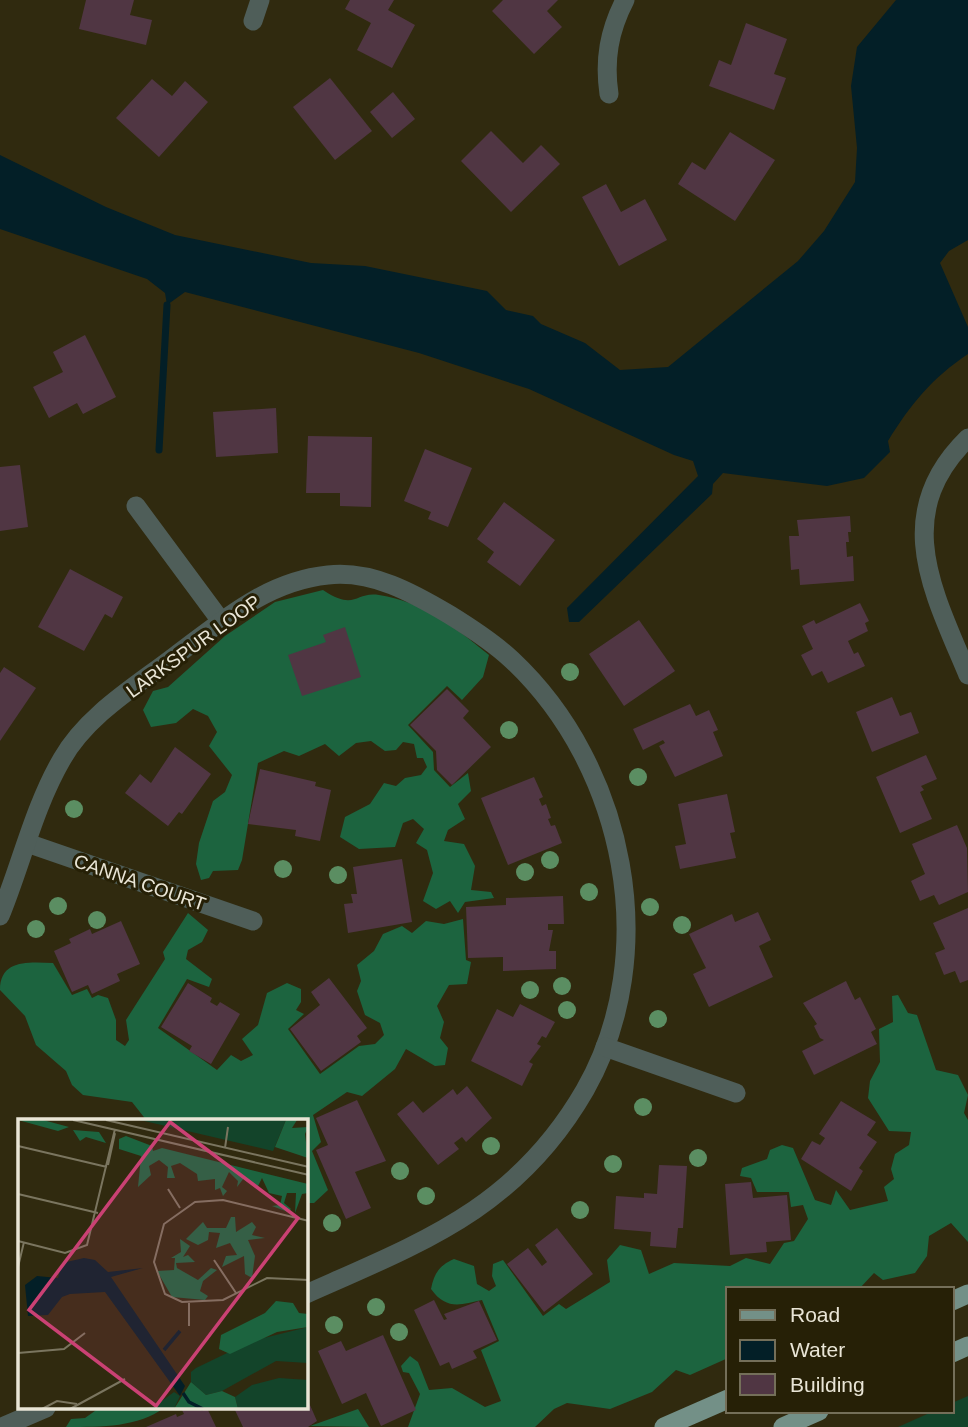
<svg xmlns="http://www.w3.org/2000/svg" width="968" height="1427" font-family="Helvetica,sans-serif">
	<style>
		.green { fill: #13442a }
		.forest { fill: #1c643f }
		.water { fill: #031f27 }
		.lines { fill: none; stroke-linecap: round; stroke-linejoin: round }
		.stream { stroke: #031f27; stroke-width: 7 }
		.building { fill: #503643 }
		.minor { stroke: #4f5e59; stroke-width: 19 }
		.primary { stroke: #739087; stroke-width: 19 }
		.tree { fill: #5b8e62 }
		.labels { text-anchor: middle; stroke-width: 6; stroke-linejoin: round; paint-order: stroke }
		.street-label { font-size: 19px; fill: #e9e5d6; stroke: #262006 }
		.inset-river { fill: none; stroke: #031f27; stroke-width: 3.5 }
		.inset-road { fill: none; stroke: #7a755f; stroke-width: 2 }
		.view { fill: #ca4174; fill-opacity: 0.15; stroke: #ca4174; stroke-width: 3.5 }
		.inset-edge { fill: none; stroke: #e9e5d6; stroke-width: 3.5 }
	</style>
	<rect width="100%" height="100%" fill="#302a0f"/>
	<polygon class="green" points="968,1396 968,1427 898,1427 934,1411 952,1411 952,1403"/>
	<g class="forest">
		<path d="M323 590C356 612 355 591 379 595 424 602 456 628 489 655L483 677 462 700 447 686 408 725 433 752 434 770 450 787 468 773 471 791 458 804 465 819 448 830 444 841 464 844 475 866 471 890 491 892 494 898 465 902 458 913 450 901 436 909 423 901 433 873 427 850 416 843 424 829 413 819 403 823 395 847 359 849 340 837 345 817 370 804 384 783 396 786 405 778 421 775 427 767 423 758H417L414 744 403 742 396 750 385 751 371 741 356 743 339 756 325 744 299 756 284 751 258 763 242 860 238 870 213 871 209 878 201 880 196 864 199 843 213 801 225 792 232 775 209 746 217 732 208 716 193 709 176 723 151 727 143 710 153 691 168 687 225 636 275 602Z"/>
		<path d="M188 913 208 930 202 942 188 950 186 959 212 979 209 987 187 979 158 1028 217 1070 231 1055 241 1061 253 1055 242 1039 258 1025 267 993 287 983 301 989V1002L296 1010 304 1014 288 1029 320 1074 359 1046 375 1044 384 1035 380 1023 365 1015 357 991 361 981 357 965 374 951 383 934 402 926 412 933 426 921 444 924 463 919 466 960 471 962 467 984 449 985 437 1006 444 1022 440 1038 448 1048 445 1065 435 1066 406 1049 395 1069 362 1096 347 1092 313 1115 321 1142 312 1151 328 1190 314 1203H306V1121H147L132 1102 83 1095 72 1085 66 1071 36 1045 25 1016 0 990C0 959 29 962 53 963L72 995 87 989 92 998 98 995 108 998 116 1020V1040L125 1046 129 1040 126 1020 165 959 163 952Z"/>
		<path d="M898 995 908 1013 917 1015 936 1070 958 1075 968 1095 964 1113 968 1120V1242L951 1223 929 1236 927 1256 915 1273 883 1280 874 1273 859 1289H728V1358L690 1375 676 1370 652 1392 610 1409 567 1403 554 1409 535 1427H408L420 1394 409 1373 403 1372 401 1366 410 1356 418 1362 429 1390 452 1388 485 1407 501 1401 481 1350 499 1341 482 1300C460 1305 446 1310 431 1289 434 1273 440 1265 454 1259L474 1266 477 1284 489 1291 496 1286 492 1276 493 1264 503 1260 543 1316 559 1304 566 1309 610 1282 607 1260 620 1245 641 1250 649 1274 674 1263 730 1266 746 1258 770 1264 784 1243 794 1241 808 1219 803 1205 791 1207 789 1192H757L751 1178 740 1176 742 1168 767 1159 770 1150 782 1145 793 1148 815 1200 831 1205 836 1190 850 1210 888 1201 884 1187 894 1179 891 1169 895 1154 909 1145 911 1132 889 1131 868 1098 870 1081 880 1062 879 1029 893 1022 892 996Z"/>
		<path d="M99 1408H164C138 1427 103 1427 66 1427L71 1419 85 1418Z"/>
		<polygon points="358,1409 369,1427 310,1426"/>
	</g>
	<path class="water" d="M896 0H968V240L949 251 940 263 968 327V354C932 378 910 405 888 441L890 452 864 478 827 486 723 473 713 484 712 494 579 622H569L567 608 698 476 693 461 674 455 529 389 419 353 185 292 167 305 165 293 147 279 0 229V155L106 207 175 235 311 263 365 266 487 291 506 310 533 316 541 324 585 343 620 370 668 367 798 261 824 231 855 182 857 148 851 86 857 47Z"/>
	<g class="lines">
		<polyline class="stream" points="159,450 167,305"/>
	</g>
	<g class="building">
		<polygon points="86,0 134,0 130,15 152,20 146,45 79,29"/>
		<polygon points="350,0 394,0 388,10 415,25 392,68 357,50 371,23 345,9"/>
		<polygon points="503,0 558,0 547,11 562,27 534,54 492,11"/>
		<polygon points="746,23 787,39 774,74 786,78 774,110 709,86 719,60 731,65"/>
		<polygon points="330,78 372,131 335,160 293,107"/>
		<polygon points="152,79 172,96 185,81 208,102 159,157 116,118"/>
		<polygon points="393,92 415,119 392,138 370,112"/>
		<polygon points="491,131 523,163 541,145 560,164 511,212 461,161"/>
		<polygon points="730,132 775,160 735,221 678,184 692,162 705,170"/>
		<polygon points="606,184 621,212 645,199 667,240 619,266 582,197"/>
		<polygon points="85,335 116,397 83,414 77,403 49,418 33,387 63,372 53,352"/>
		<polygon points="276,408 278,453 216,457 213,412"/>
		<polygon points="308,436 372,437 371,507 340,506 340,493 306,493"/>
		<polygon points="425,449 472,468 448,527 428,519 431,512 404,501"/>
		<polygon points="20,465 28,527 0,531 0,467"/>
		<polygon points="504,502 555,540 520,586 487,562 494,552 477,539"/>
		<polygon points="850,516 851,532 848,532 849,542 846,542 847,557 853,556 854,581 800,585 799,569 791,570 789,536 799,536 797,520"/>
		<polygon points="70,569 123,597 112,618 105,614 84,651 38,627"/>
		<polygon points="860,603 869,621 865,623 868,631 848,641 854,654 858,652 865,666 828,683 822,671 812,676 801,655 813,649 802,626 814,620 816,624"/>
		<polygon points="639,620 675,671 624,706 589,654"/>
		<polygon points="345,627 361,677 302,696 288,655 326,642 323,635"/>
		<polygon points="4,667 36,688 0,741 0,673"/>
		<polygon points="447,689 469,711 463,718 491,747 452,785 437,770 436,751 410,725"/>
		<polygon points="892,697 900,716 911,712 919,733 872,752 856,712"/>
		<polygon points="690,704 696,716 709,710 718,730 713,732 723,756 675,777 659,746 665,743 663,740 643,750 633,729"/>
		<polygon points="175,747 211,774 182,814 179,812 168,826 125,793 140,774 151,783"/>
		<polygon points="926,755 937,779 921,786 924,790 920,792 932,819 900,833 876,777"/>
		<polygon points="260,769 316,782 315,786 331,790 320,841 295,836 296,830 248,824"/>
		<polygon points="534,777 543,797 539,799 542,806 546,804 551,818 548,819 551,826 555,825 562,843 508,865 481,798"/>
		<polygon points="727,794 735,832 730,833 736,858 680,869 675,846 686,844 678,804"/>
		<polygon points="957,825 967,848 968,892 939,905 934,895 920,901 911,881 925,874 912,844"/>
		<polygon points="402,859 412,922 348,933 344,904 353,903 351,894 357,894 353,867"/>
		<polygon points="563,896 564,924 548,924 548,930 553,930 549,951 556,951 556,969 503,971 503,957 468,958 466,907 506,905 506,898"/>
		<polygon points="968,908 968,980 960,983 955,971 944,975 935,953 945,949 933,923"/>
		<polygon points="758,912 771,940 759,946 773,977 709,1007 693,974 706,968 689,934 732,914 735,922"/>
		<polygon points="121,921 140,964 117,974 120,981 92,994 88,985 72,992 54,951 71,943 69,939 90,929 92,934"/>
		<polygon points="329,978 367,1028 357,1036 361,1042 321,1071 290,1029 320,1005 311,992"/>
		<polygon points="846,981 855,1000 860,997 876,1029 871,1032 877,1044 814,1075 802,1051 824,1040 820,1038 814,1026 817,1024 803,1003"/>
		<polygon points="188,983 212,998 210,1002 217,1006 220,1002 240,1014 211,1064 189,1051 192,1046 161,1027"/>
		<polygon points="520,1004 555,1022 546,1038 542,1036 537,1044 541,1046 529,1062 533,1064 522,1086 471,1061 497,1009 513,1017"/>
		<polygon points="467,1086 492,1118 466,1142 462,1137 454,1143 459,1149 438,1165 397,1114 413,1101 423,1113 453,1089 457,1095"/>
		<polygon points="357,1100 386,1161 355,1172 371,1208 346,1219 316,1150 328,1145 316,1118"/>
		<polygon points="841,1101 876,1122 867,1135 877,1142 859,1168 863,1171 851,1191 801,1159 812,1141 820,1145 825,1138 819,1134"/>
		<polygon points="659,1165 687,1166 683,1228 678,1228 676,1248 650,1246 651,1232 614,1229 616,1196 644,1198 644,1193 657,1194"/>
		<polygon points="751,1182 753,1198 787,1195 791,1240 766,1242 767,1252 730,1255 725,1184"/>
		<polygon points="557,1228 593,1274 544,1312 507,1264 528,1248 542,1266 547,1262 535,1245"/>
		<polygon points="434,1300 444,1320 447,1319 444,1314 479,1301 497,1340 473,1351 477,1358 452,1369 449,1362 440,1366 414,1310"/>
		<polygon points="383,1335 416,1410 381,1426 366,1393 342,1404 318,1351 341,1341 346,1351"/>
		<polygon points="306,1396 317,1421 308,1427 243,1427 234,1408 306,1408"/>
		<polygon points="187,1408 207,1408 216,1427 146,1427 176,1414 177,1417 184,1414 182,1410"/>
	</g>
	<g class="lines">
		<g class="minor">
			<polyline points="253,21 260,0"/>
			<path d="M609 94C604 60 609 31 625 0"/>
			<path d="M968 438C890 514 933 591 968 675"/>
			<polyline points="136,506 221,621"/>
			<polyline points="27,843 253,921"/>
			<path d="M0 916C21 865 34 807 62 759 87 715 136 686 175 656 222 621 267 581 328 575 372 570 413 593 450 615 471 628 493 642 512 660 625 766 663 953 585 1090 517 1208 423 1242 306 1294"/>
			<polyline points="605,1047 736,1093"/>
			<polyline points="2,1427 46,1408"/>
		</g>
		<g class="primary">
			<polyline points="952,1301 968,1294"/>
			<polyline points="952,1353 968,1346"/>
			<polyline points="664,1427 728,1399"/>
			<polyline points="783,1427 819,1411"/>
		</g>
	</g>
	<g class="tree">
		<circle cx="570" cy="672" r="9"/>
		<circle cx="509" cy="730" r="9"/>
		<circle cx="638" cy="777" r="9"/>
		<circle cx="74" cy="809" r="9"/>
		<circle cx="550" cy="860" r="9"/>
		<circle cx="283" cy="869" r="9"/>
		<circle cx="525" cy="872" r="9"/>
		<circle cx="338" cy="875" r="9"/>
		<circle cx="589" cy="892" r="9"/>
		<circle cx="58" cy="906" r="9"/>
		<circle cx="650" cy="907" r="9"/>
		<circle cx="97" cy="920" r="9"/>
		<circle cx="682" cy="925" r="9"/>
		<circle cx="36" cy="929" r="9"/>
		<circle cx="562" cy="986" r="9"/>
		<circle cx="530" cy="990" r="9"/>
		<circle cx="567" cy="1010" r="9"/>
		<circle cx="658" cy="1019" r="9"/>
		<circle cx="643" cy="1107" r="9"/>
		<circle cx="491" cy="1146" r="9"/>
		<circle cx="698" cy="1158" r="9"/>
		<circle cx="613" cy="1164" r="9"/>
		<circle cx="400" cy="1171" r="9"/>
		<circle cx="426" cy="1196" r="9"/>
		<circle cx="580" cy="1210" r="9"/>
		<circle cx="332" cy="1223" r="9"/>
		<circle cx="376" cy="1307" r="9"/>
		<circle cx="334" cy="1325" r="9"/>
		<circle cx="399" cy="1332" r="9"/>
	</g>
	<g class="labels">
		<g class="street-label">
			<text transform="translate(193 646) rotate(-36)" y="7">LARKSPUR LOOP</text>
			<text transform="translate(140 882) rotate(19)" y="7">CANNA COURT</text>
		</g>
	</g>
	<g transform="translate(18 1119)">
		<rect width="290" height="290" fill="#302a0f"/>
		<path d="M122 1H268L255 32ZM290 208V244L258 242 204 272 188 276 173 263V253L178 249 234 222ZM261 259 290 261V290H220L217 278 234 266ZM156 273 162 277 156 290H133Z" fill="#13442a"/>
		<path d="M0 1H25L51 8 40 12ZM268 1H279L274 9 290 8 287 15 290 39 257 28ZM55 11 81 13 88 24 68 18 62 22ZM108 17 134 27 135 32 144 29 290 65V74L284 75 277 94 278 74H269L266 84 273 90 270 93 254 87 262 86 264 77 251 74 244 59 239 69 226 59 219 68 220 62 211 53 204 68 209 72 205 77 202 69 197 71V60L180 62 179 55 162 44 153 47 157 59H149L150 48 141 41 131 47 133 56 120 68 123 37 101 30V20ZM213 98H217L218 113 234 103 238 108 234 116 247 119 230 121 237 137 234 159 227 155 226 137 204 148 208 137 219 136 212 124 198 129 202 114 191 113 190 121 180 126 168 120 185 103 189 109H208ZM162 120 172 127 165 138 170 136 177 143 158 144 159 149 180 161 193 149 199 151 185 162 182 172 190 177 187 181 154 178 139 152 156 151 157 139H153L163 133ZM258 182 275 184 281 194 290 195V208L259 213 212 235 201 230 203 216 247 194ZM173 263 188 276 204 272 217 278 220 290H156Z" fill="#1c643f"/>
		<path d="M66 139 77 141 90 153 125 149 93 158 167 267 162 277 87 173 52 175 44 178 30 196 10 197 7 166 19 157 40 159 44 144Z" fill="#031f27"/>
		<path class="inset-river" d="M146 231 162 212M165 274 171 283 185 290"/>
		<path class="inset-road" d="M55 1 291 56M88 1 291 48M0 27 89 48M207 29 210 8M90 46 97 14M150 70 162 89M0 75 80 94M291 102 205 81 177 83 146 105 136 143 147 175 164 183 205 181 249 159 291 161M0 122 47 134 69 126 97 10M196 141 218 174M0 148 6 123M171 207V184M0 234 46 230 67 214M24 290 39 282 59 285M52 290 107 260"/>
		<path class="view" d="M152 3 280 99 138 287 11 191Z"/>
		<rect width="290" height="290" class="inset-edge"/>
	</g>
	<rect x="726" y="1287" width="228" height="126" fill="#262006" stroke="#746f59" stroke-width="2"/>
	<rect x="740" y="1310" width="35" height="10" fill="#739087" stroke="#746f59" stroke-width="2"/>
	<text x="790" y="1322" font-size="21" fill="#e9e5d6">Road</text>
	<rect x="740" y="1340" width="35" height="21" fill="#031f27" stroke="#746f59" stroke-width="2"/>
	<text x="790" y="1357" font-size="21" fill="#e9e5d6">Water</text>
	<rect x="740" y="1374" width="35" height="21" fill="#503643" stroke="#746f59" stroke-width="2"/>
	<text x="790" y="1392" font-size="21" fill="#e9e5d6">Building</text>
</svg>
